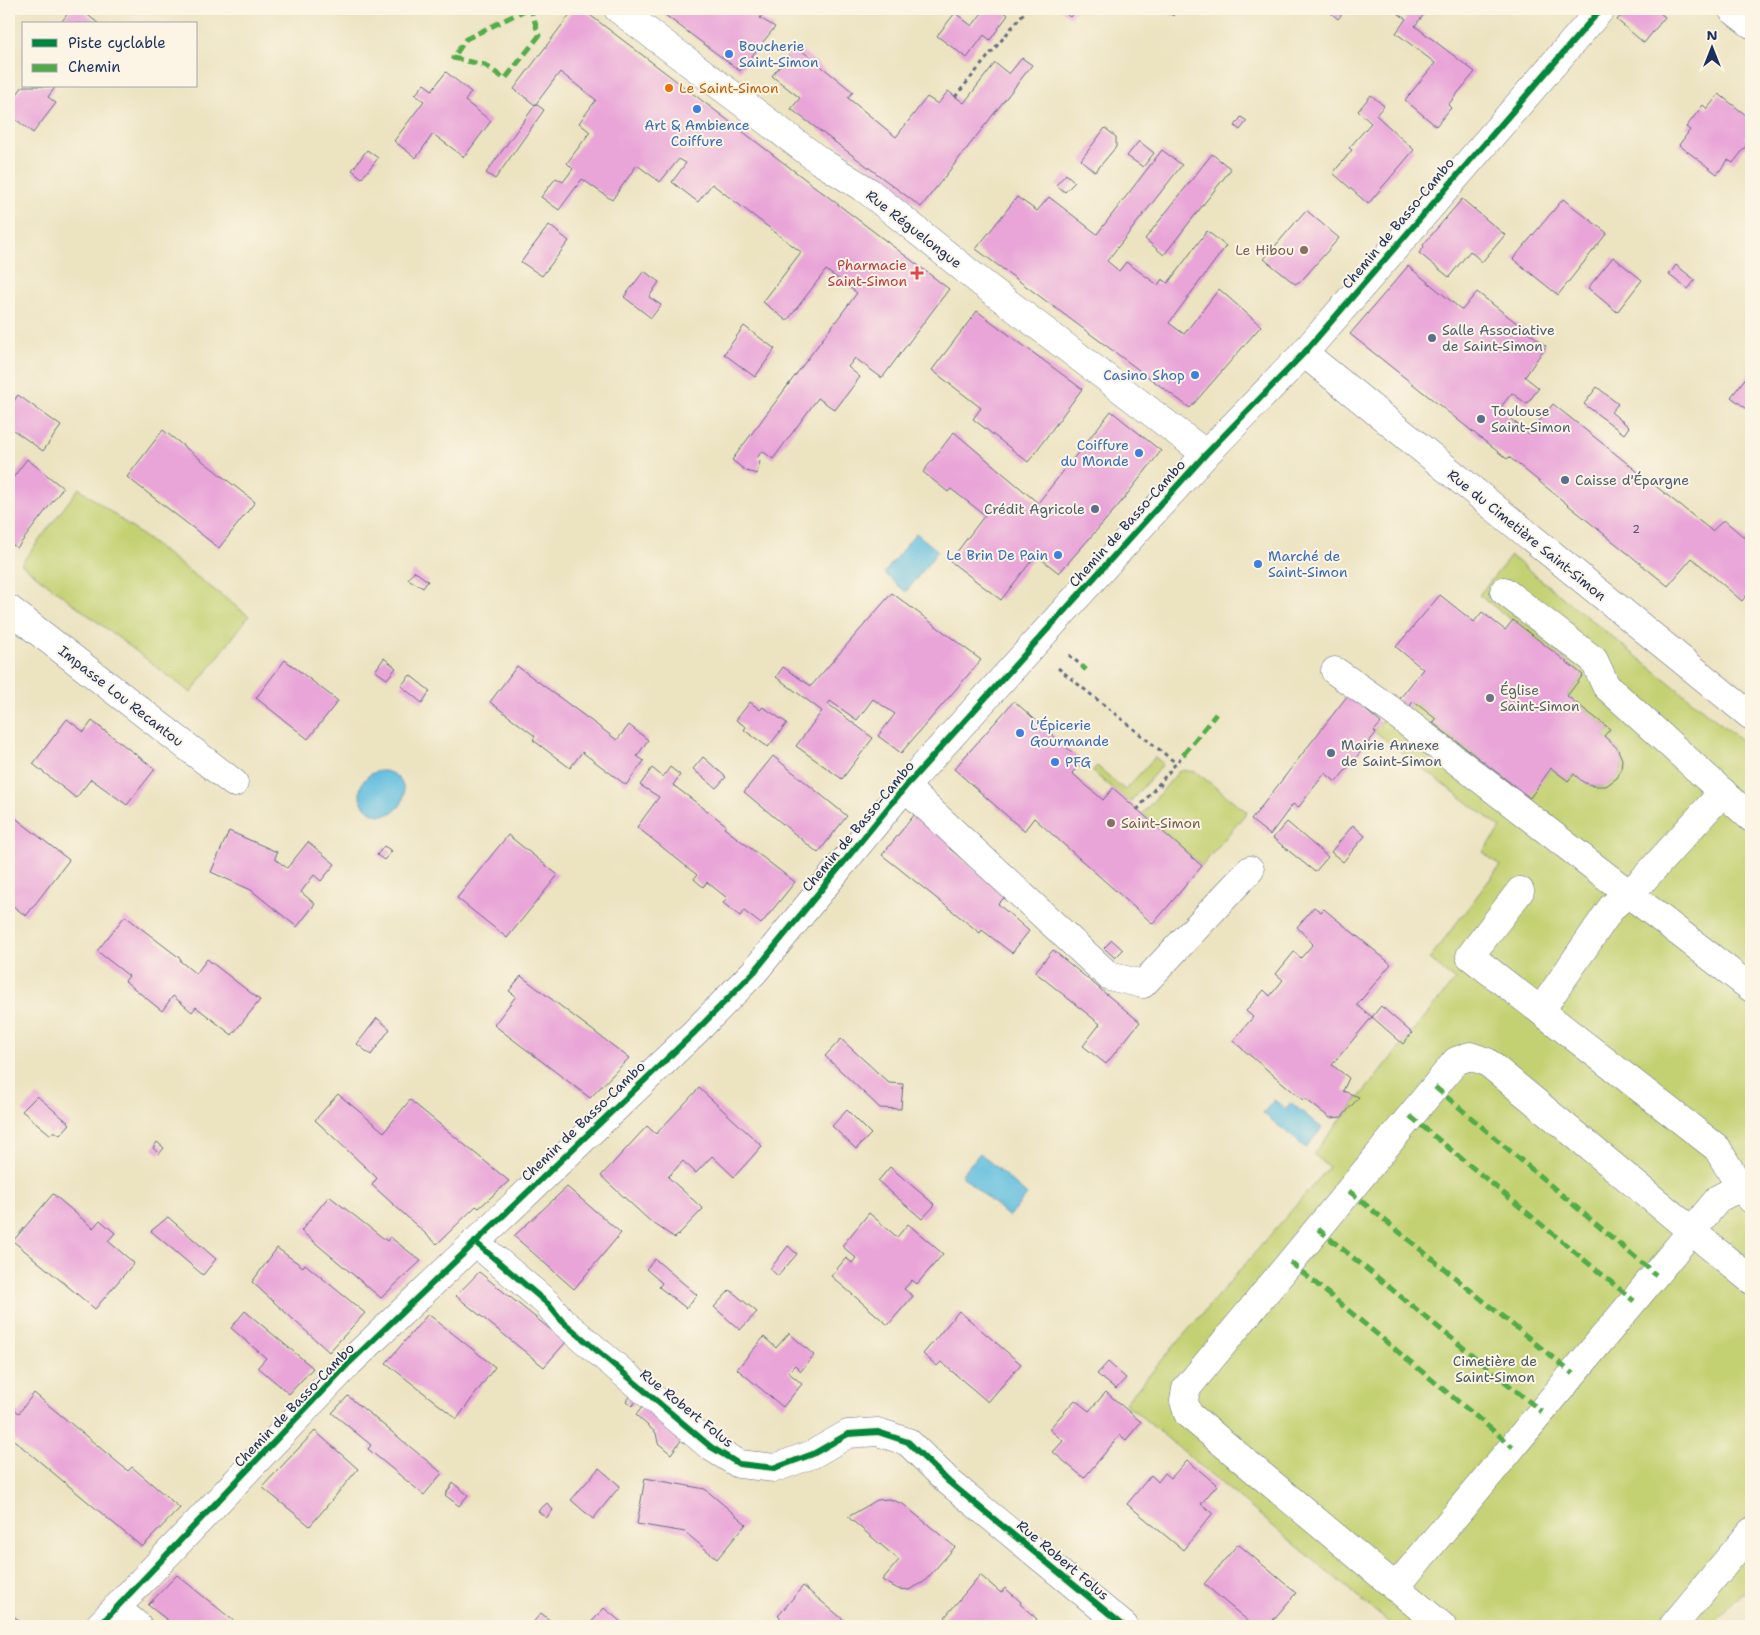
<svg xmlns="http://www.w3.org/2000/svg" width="1760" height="1635" font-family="'Shantell Sans',sans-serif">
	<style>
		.green { fill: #c4d173; stroke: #708068 }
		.water { fill: #61bedf; stroke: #3e769e }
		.building { fill: #e9a4d8 }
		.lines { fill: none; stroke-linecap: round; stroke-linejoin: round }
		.minor-casing { stroke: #646e81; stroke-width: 29 }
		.path { stroke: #646e81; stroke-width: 3; stroke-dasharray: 4 4; stroke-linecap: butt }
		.minor { stroke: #fff; stroke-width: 28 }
		.quiet { stroke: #52ab49; stroke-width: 5; stroke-dasharray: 10 5; stroke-linecap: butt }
		.cycleway-casing { stroke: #fcf5e5; stroke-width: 9 }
		.cycleway { stroke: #00873e; stroke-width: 6 }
		.shop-dot { fill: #3f7fe0; stroke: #fcf5e5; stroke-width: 2 }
		.food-dot { fill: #e8710a; stroke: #fcf5e5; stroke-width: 2 }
		.education-dot { fill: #8d6e63; stroke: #fcf5e5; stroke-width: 2 }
		.health-dot { fill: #e0444e; stroke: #fcf5e5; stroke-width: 2 }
		.service-dot { fill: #5c6f8a; stroke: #fcf5e5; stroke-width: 2 }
		.worship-dot { fill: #6b7280; stroke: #fcf5e5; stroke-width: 2 }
		.labels { text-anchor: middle; stroke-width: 4; stroke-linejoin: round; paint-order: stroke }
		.number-label { font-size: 11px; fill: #4e4c7c }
		.shop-label { font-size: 14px; fill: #366cbe; stroke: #fcf5e5; text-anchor: start }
		.food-label { font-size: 14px; fill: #c56008; stroke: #fcf5e5; text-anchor: start }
		.street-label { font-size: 14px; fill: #1b2f5e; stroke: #fcf5e5 }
		.education-label { font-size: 14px; fill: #785e54; stroke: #fcf5e5; text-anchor: end }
		.health-label { font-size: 14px; fill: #be3a42; stroke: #fcf5e5; text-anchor: end }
		.service-label { font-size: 14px; fill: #4e5e75; stroke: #fcf5e5; text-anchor: start }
		.worship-label { font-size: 14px; fill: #5b616d; stroke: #fcf5e5; text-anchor: start }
		.park-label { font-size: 14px; fill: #455863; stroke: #fcf5e5 }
	</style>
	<rect width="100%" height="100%" fill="#fcf5e5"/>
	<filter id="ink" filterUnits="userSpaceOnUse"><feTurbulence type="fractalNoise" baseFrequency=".02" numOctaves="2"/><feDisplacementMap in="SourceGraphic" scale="10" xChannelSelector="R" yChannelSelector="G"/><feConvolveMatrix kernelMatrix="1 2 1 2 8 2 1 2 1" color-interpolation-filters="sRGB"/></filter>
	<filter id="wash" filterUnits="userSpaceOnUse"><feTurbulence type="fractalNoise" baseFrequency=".0096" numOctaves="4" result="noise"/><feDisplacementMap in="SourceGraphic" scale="20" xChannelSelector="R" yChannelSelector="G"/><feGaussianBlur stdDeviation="1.12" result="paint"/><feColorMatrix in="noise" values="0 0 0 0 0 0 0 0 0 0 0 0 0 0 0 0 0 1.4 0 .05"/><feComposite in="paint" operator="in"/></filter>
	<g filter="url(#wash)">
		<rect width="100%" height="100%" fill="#ece3c1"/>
		<g class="green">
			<polygon points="79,488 249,616 191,693 21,564"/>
			<path d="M1511 556 1751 748V1584L1711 1626H1393L1125 1403 1329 1167 1313 1154 1455 980 1429 959 1500 866 1483 852 1501 828 1374 731 1398 701 1408 708 1413 701 1436 719 1433 723 1529 797 1551 768 1568 781 1574 774C1580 779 1586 785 1594 786 1612 790 1628 770 1620 753 1617 746 1609 741 1604 736L1610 729 1567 696 1583 675 1479 595Z"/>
			<polygon points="1155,757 1163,764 1129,803 1092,771 1097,766 1125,790"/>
			<polygon points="1180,770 1196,772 1247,812 1202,866 1142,814"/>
		</g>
		<g class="water">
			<polygon points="916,533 938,551 906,592 884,573"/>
			<circle cx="382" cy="793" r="22"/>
			<polygon points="1274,1100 1286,1109 1291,1103 1322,1128 1306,1148 1263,1113"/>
			<polygon points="980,1153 1027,1195 1009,1217 961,1175"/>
		</g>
		<g id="blocks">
			<g class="building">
				<polygon points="71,9 87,9 84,12 99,24 60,24"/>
				<polygon points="574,9 582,9 949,289 882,378 855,358 848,367 860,377 835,410 818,398 773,459 762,451 757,458 760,461 757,474 746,471 732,460 857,293 826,270 787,321 763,302 801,252 712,184 698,202 672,182 686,163 679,159 660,182 637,165 612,200 582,179 559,210 541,197 556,178 563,182 573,169 567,163 590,132 579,123 596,100 560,72 535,105 514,89"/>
				<polygon points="670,9 767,9 760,18 775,27 740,71 665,15"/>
				<polygon points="985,9 1001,9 1008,15 990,40 984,35 967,58 937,36 955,13 972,26"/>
				<polygon points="1060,9 1077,9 1070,17"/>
				<polygon points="1163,9 1178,9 1173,16"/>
				<polygon points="1326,9 1346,9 1338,19"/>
				<polygon points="1392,9 1428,9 1415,26 1475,72 1448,105 1451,108 1436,126 1405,100 1435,63 1396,33 1406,19"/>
				<polygon points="1627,9 1655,9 1665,17 1644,43 1617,20"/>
				<polygon points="796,46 853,92 848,98 896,137 927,97 938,104 948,91 964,103 995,63 1009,74 1022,58 1032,65 921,207 791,109 800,98 772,76"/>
				<polygon points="446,72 471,92 465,101 491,121 464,157 433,134 416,158 394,141 424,101 415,95 424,84 432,90"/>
				<polygon points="23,86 56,86 48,97 56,103 33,133 9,114 9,105"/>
				<polygon points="1719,94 1751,119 1751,131 1745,138 1750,141 1733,163 1728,160 1717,174 1679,145 1690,130 1686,127 1703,105 1707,109"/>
				<polygon points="1371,95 1384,106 1376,115 1414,150 1368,204 1333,173 1352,150 1349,148 1371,123 1358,111"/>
				<polygon points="536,104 544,110 495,179 486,173"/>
				<polygon points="1241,117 1247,121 1240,130 1235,126"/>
				<polygon points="1105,128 1116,137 1116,147 1095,172 1081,160"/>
				<polygon points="1139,141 1154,153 1143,167 1127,156"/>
				<polygon points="367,150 378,158 362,178 352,170"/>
				<polygon points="1162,150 1182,165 1107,261 1119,271 1126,262 1158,285 1162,279 1168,283 1207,231 1226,246 1169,323 1184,334 1219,289 1261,326 1190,408 976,249 1017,197 1037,211 1049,197 1097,234"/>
				<polygon points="1212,154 1231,169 1164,255 1145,239"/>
				<polygon points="1066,174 1075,182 1065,192 1056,185"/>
				<polygon points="1462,199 1505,235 1482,262 1470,251 1449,277 1419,253 1424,247 1423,245"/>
				<polygon points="1563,199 1607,233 1558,295 1513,259"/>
				<polygon points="1306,210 1339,238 1302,280 1295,284 1264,259"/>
				<polygon points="549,225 569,241 542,276 521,262"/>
				<polygon points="1613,257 1642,280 1617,312 1588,288"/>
				<polygon points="1676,265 1695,280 1688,289 1669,275"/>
				<polygon points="1408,266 1462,310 1477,292 1546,346 1525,377 1539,388 1527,404 1512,393 1499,409 1529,434 1553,404 1712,531 1724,520 1751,543 1751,590 1742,601 1692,558 1668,586 1509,457 1507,459 1350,334"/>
				<polygon points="644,271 659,282 649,297 661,305 651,318 624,297"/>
				<polygon points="977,311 1082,389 1028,462 973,419 981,408 932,370"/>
				<polygon points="744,326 775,349 755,377 724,354"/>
				<polygon points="1751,371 1751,412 1731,397"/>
				<polygon points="1597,387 1618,404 1611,412 1629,427 1624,434 1584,404"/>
				<polygon points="18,395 61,426 43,451 9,427 9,408"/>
				<polygon points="1111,411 1161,451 1118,506 1059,573 1036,555 1001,600 950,561 985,515 951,489 948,492 923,472 954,432 1038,503"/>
				<polygon points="163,430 255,502 219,548 127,477"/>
				<polygon points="27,459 63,488 17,548 9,542 9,483"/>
				<polygon points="414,571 428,581 423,588 408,579"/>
				<polygon points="892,593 981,660 901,753 878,736 895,714 873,699 857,720 830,701 828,704 873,738 842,779 796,746 822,711 776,677 783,667 811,686"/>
				<polygon points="1440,595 1474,622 1482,612 1505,630 1513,620 1583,675 1567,696 1610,729 1604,736 1617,748 1622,759 1621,770 1617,778 1606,786 1594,786 1583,782 1574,774 1568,781 1551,768 1530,798 1433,723 1436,719 1413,701 1409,708 1398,701 1423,669 1396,647"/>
				<polygon points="384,658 396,668 387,679 375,671"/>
				<polygon points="285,660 338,701 308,739 256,698"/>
				<polygon points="517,666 617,740 629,725 648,740 637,756 644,761 626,785 582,752 570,768 533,740 535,736 490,702"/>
				<polygon points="410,675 430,691 422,703 401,686"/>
				<polygon points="1348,695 1381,723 1374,731 1376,733 1336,782 1325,773 1298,808 1293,804 1270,835 1251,820"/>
				<polygon points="1014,701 1083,762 1072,773 1103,800 1113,788 1202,866 1153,924 1034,818 1024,831 954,769"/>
				<polygon points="750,702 760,710 763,707 787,723 768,747 744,730 746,727 736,720"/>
				<polygon points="67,719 84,732 92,721 155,769 127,805 91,779 76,798 33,764"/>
				<polygon points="773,756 847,816 818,853 744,792"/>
				<polygon points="703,757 726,777 716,788 693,769"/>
				<polygon points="670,767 680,775 673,785 726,825 724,828 795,882 761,924 744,911 740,916 723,903 727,898 707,882 703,887 694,879 697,875 637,827 659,797 640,785 652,768 663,777"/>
				<polygon points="9,813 69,860 26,916 9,903"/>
				<polygon points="915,814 952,844 949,848 1006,896 998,904 1029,931 1012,953 982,930 980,933 882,855"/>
				<polygon points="1287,822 1328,857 1315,872 1273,838"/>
				<polygon points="1353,825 1365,836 1343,862 1331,852"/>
				<polygon points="229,831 277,852 275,859 287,868 308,842 335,864 321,881 314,875 301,892 315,904 297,927 251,890 211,872"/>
				<polygon points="508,835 558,875 507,938 457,898"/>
				<polygon points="384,846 392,851 384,860 377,855"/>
				<polygon points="1314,907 1321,912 1324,909 1391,964 1357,1005 1372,1017 1332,1065 1349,1078 1343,1091 1359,1097 1342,1117 1330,1118 1304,1098 1303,1100 1233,1041 1253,1017 1246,1011 1264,990 1270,996 1283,980 1276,974 1294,952 1301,958 1313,944 1297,927"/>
				<polygon points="125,916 181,959 180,961 196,974 207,959 260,1000 232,1035 196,1007 192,1012 173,996 162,1011 125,981 129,976 97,951"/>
				<polygon points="1112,940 1123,950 1115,958 1104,948"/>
				<polygon points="1053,950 1140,1022 1106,1064 1083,1046 1100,1024 1035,972"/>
				<polygon points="521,976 629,1058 590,1098 494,1025 516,996 509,991"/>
				<polygon points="1381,1006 1412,1033 1403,1044 1372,1017"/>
				<polygon points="377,1018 390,1029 371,1055 357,1044"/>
				<polygon points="841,1039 889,1083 903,1084 901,1109 880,1108 825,1056"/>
				<polygon points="699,1088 762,1146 734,1177 712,1156 696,1173 683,1161 668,1177 703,1209 675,1238 650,1221 601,1176 647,1126 656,1134"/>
				<polygon points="338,1094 384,1132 410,1100 509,1181 479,1208 476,1206 437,1244 372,1185 377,1178 315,1120"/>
				<polygon points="37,1096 70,1124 60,1135 54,1131 51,1135 22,1111"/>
				<polygon points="847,1110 871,1134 856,1149 832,1126"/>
				<polygon points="157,1142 164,1148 159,1154 153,1148"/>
				<polygon points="890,1167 935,1205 922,1219 878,1181"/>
				<polygon points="567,1187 621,1233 574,1289 514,1236"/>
				<polygon points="53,1194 93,1228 100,1220 115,1233 108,1241 134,1263 95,1309 13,1241"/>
				<polygon points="329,1196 387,1241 390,1237 421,1261 381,1298 301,1231"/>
				<polygon points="869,1213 897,1237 908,1224 943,1254 917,1284 912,1280 904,1289 913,1296 888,1325 831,1276 846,1258 852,1263 856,1258 842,1246"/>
				<polygon points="168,1217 216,1259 203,1275 151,1231"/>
				<polygon points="788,1246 797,1254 778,1276 770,1269"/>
				<polygon points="277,1248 303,1267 305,1264 365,1313 329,1352 252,1282"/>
				<polygon points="655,1259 697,1295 686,1308 659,1287 662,1283 646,1269"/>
				<polygon points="479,1272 566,1342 544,1367 456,1296"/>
				<polygon points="730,1290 757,1312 740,1330 714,1307"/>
				<polygon points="245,1311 313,1368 289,1394 258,1367 266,1358 231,1328"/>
				<polygon points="959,1311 1021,1364 988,1402 941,1362 937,1366 923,1354"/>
				<polygon points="428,1314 495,1367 457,1419 386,1363"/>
				<polygon points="789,1333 814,1355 801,1371 795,1365 788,1372 802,1384 783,1407 737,1369 764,1337 776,1348"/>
				<polygon points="1108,1362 1126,1378 1116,1389 1097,1374"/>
				<polygon points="1106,1392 1141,1422 1126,1440 1120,1435 1084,1478 1053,1452 1063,1441 1049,1429 1075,1400 1089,1411"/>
				<polygon points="34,1393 128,1471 132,1467 180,1508 142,1547 9,1436 9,1405 19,1413"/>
				<polygon points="630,1395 637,1400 632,1406 626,1401"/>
				<polygon points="348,1396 442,1473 424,1495 368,1449 371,1445 332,1413"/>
				<polygon points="643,1406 682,1439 671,1454 658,1443 656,1433 636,1415"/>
				<polygon points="315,1431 358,1469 310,1526 262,1487"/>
				<polygon points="1187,1460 1217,1485 1201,1504 1213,1513 1183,1550 1127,1504 1151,1475 1158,1482 1165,1473 1171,1478"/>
				<polygon points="599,1468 620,1486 593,1519 571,1500"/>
				<polygon points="645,1478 705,1489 746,1524 717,1559 685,1532 637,1524"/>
				<polygon points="453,1483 468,1495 459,1506 445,1495"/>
				<polygon points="889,1499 903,1504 955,1547 924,1582 909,1590 898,1589 882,1580 899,1560 848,1517 877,1500"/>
				<polygon points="547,1503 553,1510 546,1518 538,1511"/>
				<polygon points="1238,1544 1296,1593 1268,1626 1254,1626 1204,1584"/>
				<polygon points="177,1575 240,1626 175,1626 148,1605"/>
				<polygon points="980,1575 1001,1593 1005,1588 1021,1602 1020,1604 1037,1619 1031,1626 955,1626 945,1617"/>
				<polygon points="803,1586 851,1626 790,1626 778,1616"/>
				<polygon points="604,1608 626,1626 588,1626"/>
				<polygon points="9,1612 25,1626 9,1626"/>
				<polygon points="541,1613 557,1626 530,1626"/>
			</g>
		</g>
	</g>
	<g filter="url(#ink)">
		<use href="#blocks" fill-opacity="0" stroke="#646e81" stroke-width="1"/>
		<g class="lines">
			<defs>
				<g id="minor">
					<polyline points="618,9 820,161 868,191 982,283 1206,454"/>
					<polyline points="1732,9 1751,24"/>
					<polyline points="1304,353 1751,716"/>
					<polyline points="1504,591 1594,660 1606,686 1751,818"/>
					<polyline points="9,609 234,783"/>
					<polyline points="1335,671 1391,710 1751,988"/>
					<polyline points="905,787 1109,976 1143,984 1250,870"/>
					<polyline points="1520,891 1470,956 1717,1148 1740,1187 1751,1199"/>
					<polyline points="1541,1010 1612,907 1642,881 1723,792"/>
					<polyline points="475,1242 548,1304 562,1321 711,1447 739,1464 775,1468 813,1454 848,1434 878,1432 908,1442 949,1482 1124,1626"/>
					<polyline points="1395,1588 1719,1198 1751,1182"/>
					<polyline points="116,1608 138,1626"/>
					<polyline points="99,1626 349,1363 695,1032 754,972 905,787 1206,454 1304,353 1601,9"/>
					<polyline points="1442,1626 1188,1414 1184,1401 1186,1389 1456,1061 1470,1056 1487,1062 1751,1280"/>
					<polyline points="1673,1626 1751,1532"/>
				</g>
			</defs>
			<use href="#minor" class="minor-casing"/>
			<g class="path">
				<polyline points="955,97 1027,9"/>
				<polyline points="1069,655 1082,666"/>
				<polyline points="1058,668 1176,763"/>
				<polyline points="1159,783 1164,788"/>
				<polyline points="1137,810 1183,755"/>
			</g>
			<use href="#minor" class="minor"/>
			<g class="quiet">
				<polyline points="527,9 466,39 453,58 485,65 505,79 539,36 531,9"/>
				<polyline points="1082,666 1086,670"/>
				<polyline points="1183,755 1216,714"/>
				<polyline points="1435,1087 1656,1275"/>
				<polyline points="1410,1116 1634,1301"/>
				<polyline points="1349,1191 1573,1374"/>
				<polyline points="1318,1229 1542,1412"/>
				<polyline points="1290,1262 1513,1447"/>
			</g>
			<defs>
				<g id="cycleway">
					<polyline points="475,1242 548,1304 562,1321 711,1447 739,1464 775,1468 813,1454 848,1434 878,1432 908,1442 949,1482 1124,1626"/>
					<polyline points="99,1626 349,1363 695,1032 754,972 905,787 1206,454 1304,353 1601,9"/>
				</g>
			</defs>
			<use href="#cycleway" class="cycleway-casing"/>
			<use href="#cycleway" class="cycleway"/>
		</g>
	</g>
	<g class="shop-dot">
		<circle cx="729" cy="54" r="5"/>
		<circle cx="697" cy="109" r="5"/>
		<circle cx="1195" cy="375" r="5"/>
		<circle cx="1139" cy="453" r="5"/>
		<circle cx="1058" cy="555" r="5"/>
		<circle cx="1258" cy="564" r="5"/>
		<circle cx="1020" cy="733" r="5"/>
		<circle cx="1055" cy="762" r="5"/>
	</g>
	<circle class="food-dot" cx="669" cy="88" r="5"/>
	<g class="education-dot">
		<circle cx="1304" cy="250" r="5"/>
		<circle cx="1111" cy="823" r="5"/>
	</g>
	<path class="health-dot" d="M914.5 265.5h5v5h5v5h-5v5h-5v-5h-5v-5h5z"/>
	<g class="service-dot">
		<circle cx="1432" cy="338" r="5"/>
		<circle cx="1481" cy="419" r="5"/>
		<circle cx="1565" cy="480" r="5"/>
		<circle cx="1095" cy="509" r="5"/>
		<circle cx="1331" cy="753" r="5"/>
	</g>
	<circle class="worship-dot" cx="1490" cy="698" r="5"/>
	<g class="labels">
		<g class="number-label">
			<text x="1636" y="533">2</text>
		</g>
		<g class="shop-label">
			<text x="739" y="51">Boucherie<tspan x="739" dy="16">Saint-Simon</tspan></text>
			<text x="697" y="130" text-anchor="middle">Art &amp; Ambience<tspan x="697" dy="16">Coiffure</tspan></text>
			<text x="1185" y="380" text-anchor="end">Casino Shop</text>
			<text x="1129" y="450" text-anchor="end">Coiffure<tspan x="1129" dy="16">du Monde</tspan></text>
			<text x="1048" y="560" text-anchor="end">Le Brin De Pain</text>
			<text x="1268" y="561">Marché de<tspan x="1268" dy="16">Saint-Simon</tspan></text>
			<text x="1030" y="730">L'Épicerie<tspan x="1030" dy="16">Gourmande</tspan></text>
			<text x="1065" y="767">PFG</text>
		</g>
		<g class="food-label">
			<text x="679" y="93">Le Saint-Simon</text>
		</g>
		<g class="street-label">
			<text transform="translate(1398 223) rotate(-50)" y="5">Chemin de Basso-Cambo</text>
			<text transform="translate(914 229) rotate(38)" y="5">Rue Réguelongue</text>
			<text transform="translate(1127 523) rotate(-48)" y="5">Chemin de Basso-Cambo</text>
			<text transform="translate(1527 535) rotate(39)" y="5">Rue du Cimetière Saint-Simon</text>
			<text transform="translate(121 696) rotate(38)" y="5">Impasse Lou Recantou</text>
			<text transform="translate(858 826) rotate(-50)" y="5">Chemin de Basso-Cambo</text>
			<text transform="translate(583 1121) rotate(-44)" y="5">Chemin de Basso-Cambo</text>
			<text transform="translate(294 1405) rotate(-46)" y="5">Chemin de Basso-Cambo</text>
			<text transform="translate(687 1408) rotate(39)" y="5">Rue Robert Folus</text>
			<text transform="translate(1063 1560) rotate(40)" y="5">Rue Robert Folus</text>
		</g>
		<g class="education-label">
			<text x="1294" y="255">Le Hibou</text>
			<text x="1121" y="828" text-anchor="start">Saint-Simon</text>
		</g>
		<g class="health-label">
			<text x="907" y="270">Pharmacie<tspan x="907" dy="16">Saint-Simon</tspan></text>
		</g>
		<g class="service-label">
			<text x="1442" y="335">Salle Associative<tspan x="1442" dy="16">de Saint-Simon</tspan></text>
			<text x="1491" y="416">Toulouse<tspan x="1491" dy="16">Saint-Simon</tspan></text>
			<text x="1575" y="485">Caisse d'Épargne</text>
			<text x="1085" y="514" text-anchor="end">Crédit Agricole</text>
			<text x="1341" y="750">Mairie Annexe<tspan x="1341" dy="16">de Saint-Simon</tspan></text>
		</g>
		<g class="worship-label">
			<text x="1500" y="695">Église<tspan x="1500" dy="16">Saint-Simon</tspan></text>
		</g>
		<g class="park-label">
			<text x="1495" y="1366">Cimetière de<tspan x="1495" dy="16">Saint-Simon</tspan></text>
		</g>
	</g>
	<rect width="1760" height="1635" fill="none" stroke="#fcf5e5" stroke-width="30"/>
	<rect x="22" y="22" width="175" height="65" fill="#fcf5e5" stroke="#a2a6af"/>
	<rect x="32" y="39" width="25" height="8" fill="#00873e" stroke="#a2a6af"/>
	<text x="68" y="48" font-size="15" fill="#1b2f5e">Piste cyclable</text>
	<rect x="32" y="64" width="25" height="8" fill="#52ab49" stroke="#a2a6af"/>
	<text x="68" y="72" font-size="15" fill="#1b2f5e">Chemin</text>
	<g transform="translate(1712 48)" stroke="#fcf5e5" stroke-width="4" paint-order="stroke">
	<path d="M0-4L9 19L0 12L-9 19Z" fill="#1b2f5e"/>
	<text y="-8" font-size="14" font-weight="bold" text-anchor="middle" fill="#1b2f5e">N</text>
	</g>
</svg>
